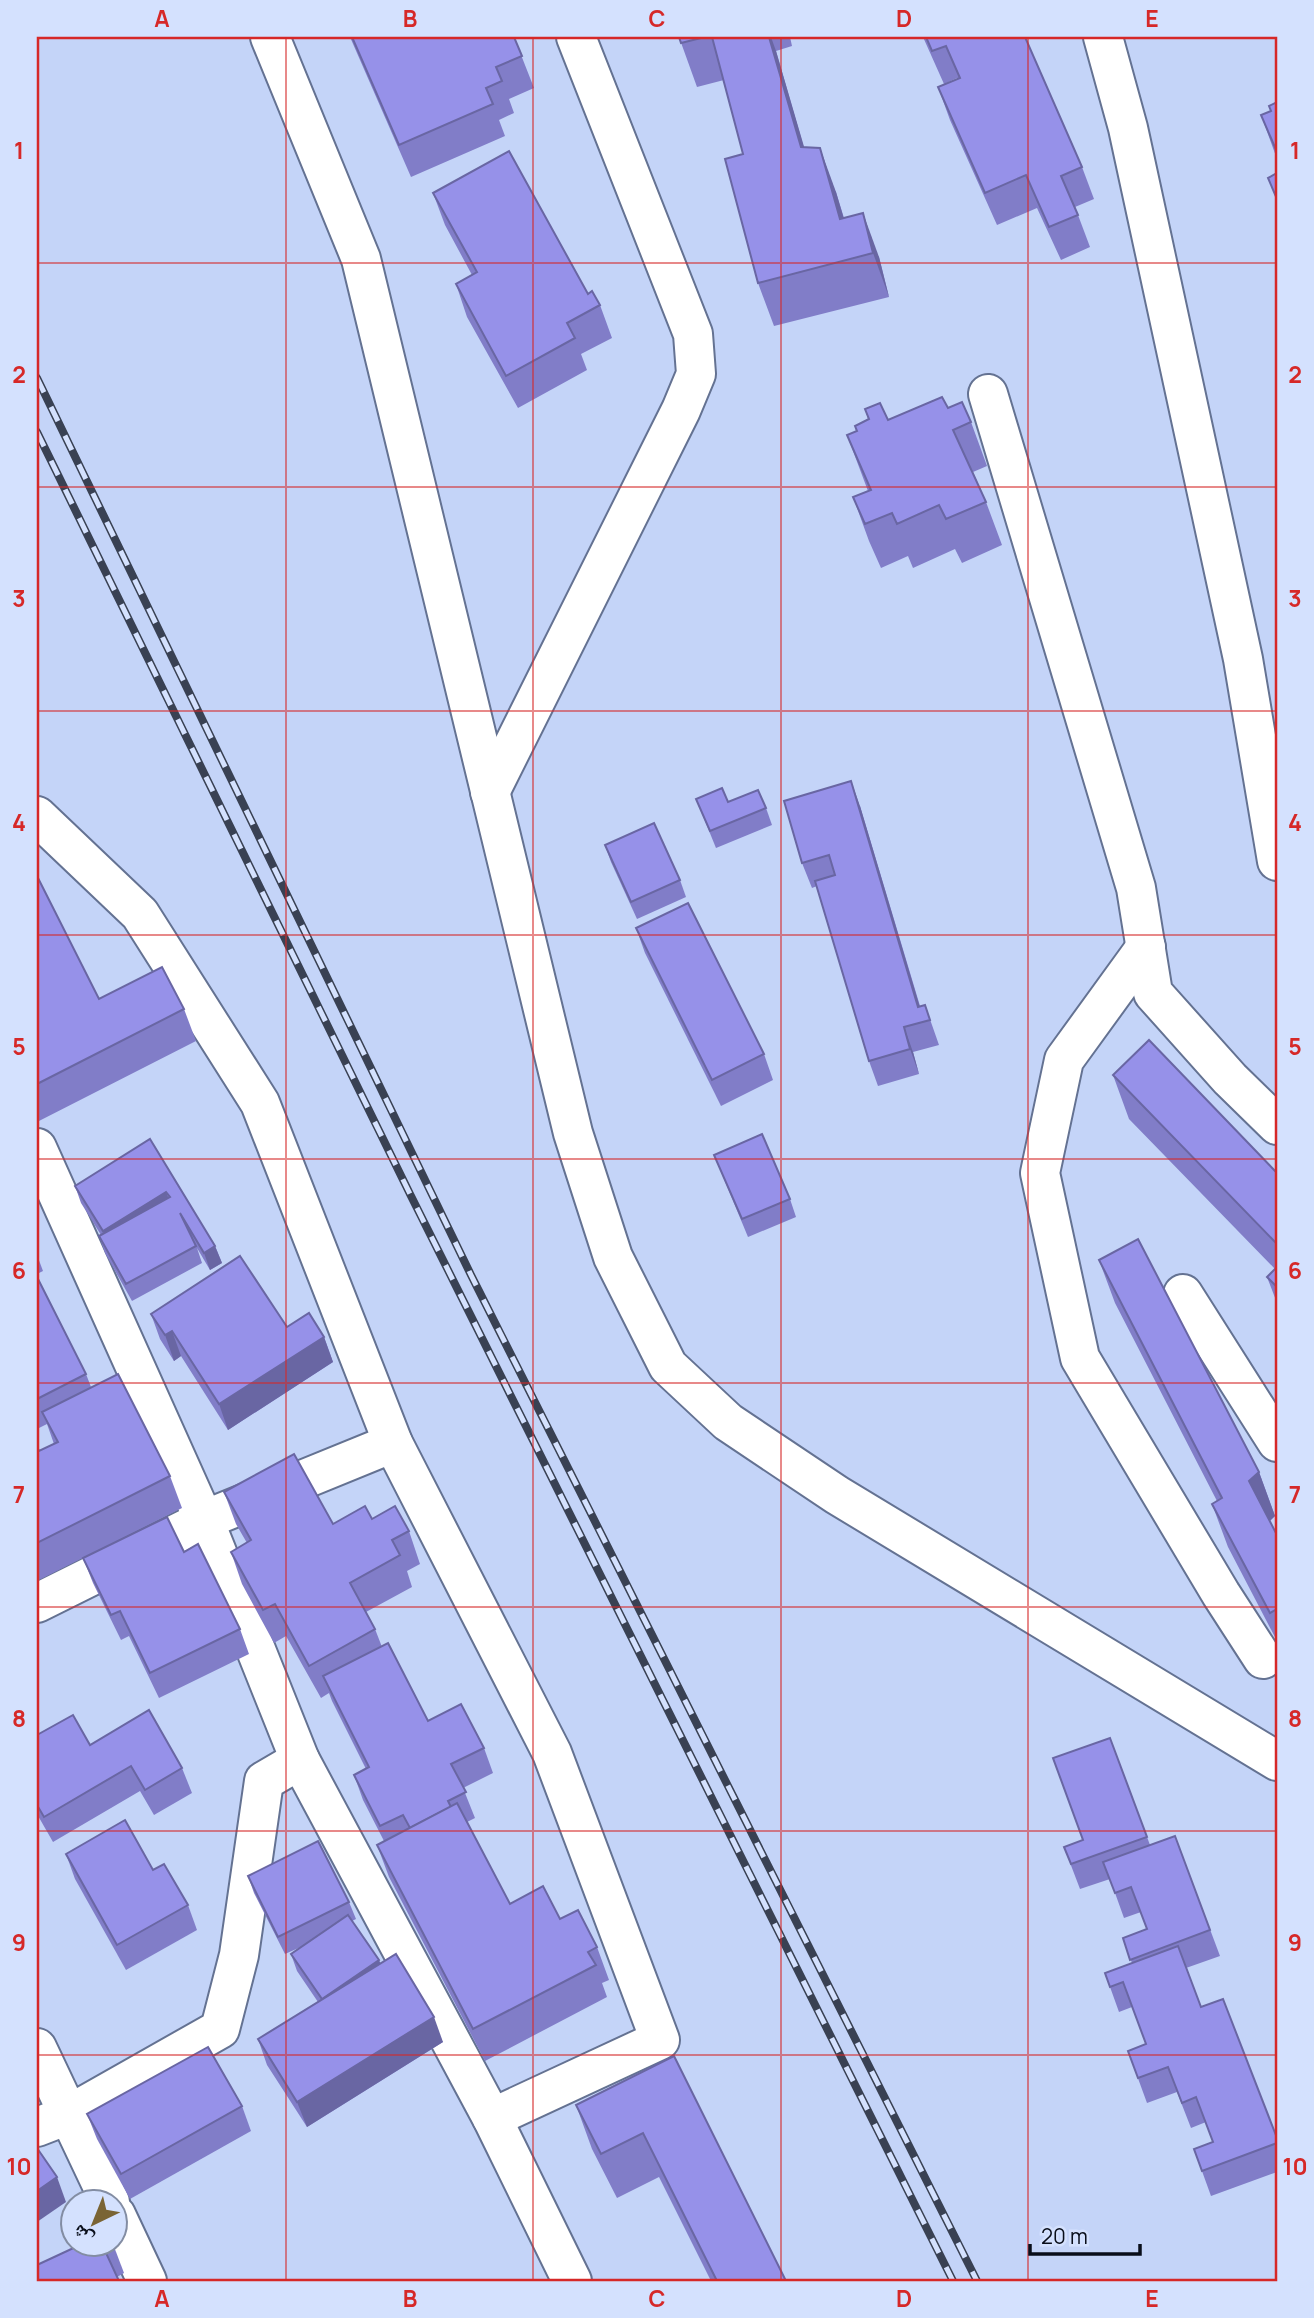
<svg xmlns="http://www.w3.org/2000/svg" width="1314" height="2318" font-family="Manrope,'Noto Naskh Arabic',sans-serif">
	<style>
		.lines { fill: none; stroke-linecap: round; stroke-linejoin: round }
		.minor-casing { stroke: #647292; stroke-width: 42 }
		.minor { stroke: #fff; stroke-width: 38 }
		.rail-casing { stroke: #394153; stroke-width: 8 }
		.rail { stroke: #d4e1fe; stroke-width: 5; stroke-dasharray: 16; stroke-linecap: butt }
		.wall { fill: #817dc8 }
		.shaded-wall { fill: #6966a3 }
		.building { fill: #9691e9; stroke: #6966a3; stroke-width: 2 }
		.grid { fill: none; stroke: #d62828; stroke-width: 2; stroke-opacity: 0.55 }
		.neatline { fill: none; stroke: #d62828; stroke-width: 2.5 }
		.grid-label { font-size: 23px; text-anchor: middle; font-weight: bold; fill: #d62828 }
	</style>
	<rect width="100%" height="100%" fill="#c4d4f8"/>
	<g class="lines">
		<defs>
			<g id="minor">
				<polyline points="270,37 361,259 573,1133 613,1257 668,1366 728,1422 837,1495 1277,1761"/>
				<polyline points="1103,37 1128,128 1243,659 1277,861"/>
				<polyline points="988,394 1136,888 1153,993 1230,1079 1277,1125"/>
				<polyline points="490,792 681,410 696,374 693,334 576,37"/>
				<polyline points="37,816 140,914 260,1103 393,1443 552,1753 660,2040 492,2118"/>
				<polyline points="1146,947 1064,1060 1040,1173 1080,1358 1221,1594 1263,1659"/>
				<polyline points="37,1148 204,1520 300,1760"/>
				<polyline points="1183,1294 1277,1442"/>
				<polyline points="37,1603 204,1520 393,1443"/>
				<polyline points="37,2048 110,2202"/>
				<polyline points="37,2127 68,2115 220,2029 239,1955 264,1781 300,1760 492,2118 572,2281"/>
				<polyline points="116,2215 147,2281"/>
			</g>
		</defs>
		<use href="#minor" class="minor-casing"/>
		<use href="#minor" class="minor"/>
		<defs>
			<g id="rail">
				<polyline points="37,378 471,1275 977,2281"/>
				<polyline points="37,432 410,1194 953,2281"/>
			</g>
		</defs>
		<use href="#rail" class="rail-casing"/>
		<use href="#rail" class="rail"/>
	</g>
	<g class="wall">
		<polygon points="350,37 514,37 534,88 509,99 514,113 499,120 505,136 411,177"/>
		<polygon points="679,37 790,37 792,46 776,51 804,148 836,192 844,218 879,257 889,297 774,326 758,283 743,154 724,80 697,87"/>
		<polygon points="923,37 1025,37 1082,167 1094,199 1075,207 1090,247 1061,260 1037,208 997,225 950,120 938,87 958,79 957,78 944,84"/>
		<polygon points="1277,102 1277,159 1261,115 1271,111"/>
		<polygon points="433,193 588,294 600,305 612,338 581,354 587,370 518,408 467,317 456,284 472,275 445,225"/>
		<polygon points="948,408 971,422 987,466 973,472 986,502 1002,545 962,563 955,549 913,568 908,556 881,568 869,541 853,497 868,491 847,435 856,431 855,426 868,419 865,409 888,420"/>
		<polygon points="696,799 766,808 772,825 716,848"/>
		<polygon points="860,806 920,1006 925,1005 939,1045 913,1052 919,1074 878,1086 869,1061 817,886 812,888 802,863"/>
		<polygon points="605,845 680,880 686,897 637,919 611,862"/>
		<polygon points="37,876 99,999 184,1009 196,1041 37,1122"/>
		<polygon points="636,928 764,1054 773,1080 721,1106 645,953"/>
		<polygon points="1113,1075 1277,1173 1277,1303 1267,1277 1275,1269 1129,1119"/>
		<polygon points="150,1139 215,1246 222,1263 210,1270 197,1248 202,1263 132,1301 105,1253 99,1236 101,1235 81,1203 75,1186"/>
		<polygon points="714,1155 790,1199 796,1217 748,1237"/>
		<polygon points="37,1255 43,1271 37,1274"/>
		<polygon points="1099,1260 1259,1472 1275,1516 1270,1521 1277,1535 1277,1641 1228,1547 1212,1504 1217,1501 1115,1303"/>
		<polygon points="37,1277 86,1374 91,1387 170,1476 182,1508 37,1581 37,1447 39,1451 54,1444 47,1424 37,1429"/>
		<polygon points="151,1314 287,1327 324,1337 333,1362 228,1430 181,1356 174,1361 160,1339"/>
		<polygon points="224,1492 333,1524 372,1519 409,1531 420,1564 407,1571 412,1587 366,1612 375,1629 382,1647 428,1721 484,1748 493,1773 463,1788 475,1818 467,1822 510,1904 560,1919 597,1947 609,1980 602,1983 607,1997 485,2061 389,1877 377,1845 384,1841 363,1800 354,1775 366,1769 332,1701 329,1693 321,1698 286,1636 274,1643 242,1584 231,1552 247,1543 236,1524"/>
		<polygon points="184,1552 240,1629 249,1654 159,1698 129,1636 121,1640 93,1583 83,1558"/>
		<polygon points="37,1735 90,1745 182,1768 192,1793 154,1815 140,1791 53,1842 37,1814"/>
		<polygon points="1110,1738 1150,1845 1175,1836 1220,1956 1186,1968 1201,2007 1277,2138 1277,2172 1211,2196 1194,2149 1213,2142 1206,2122 1191,2128 1177,2092 1147,2103 1128,2051 1146,2044 1132,2007 1119,2012 1105,1973 1132,1963 1123,1938 1147,1929 1141,1912 1124,1918 1110,1879 1080,1889 1064,1847 1083,1840"/>
		<polygon points="66,1854 153,1870 188,1905 197,1930 126,1970 75,1879"/>
		<polygon points="248,1876 349,1902 356,1919 352,1921 381,1964 443,2042 307,2127 267,2065 258,2039 318,2002 297,1971 291,1954 303,1946 285,1954 254,1893"/>
		<polygon points="674,2056 786,2281 711,2281 659,2177 617,2198 592,2149 576,2105"/>
		<polygon points="242,2106 251,2131 130,2199 97,2139 87,2114"/>
		<polygon points="80,2244 113,2244 124,2273 117,2277"/>
	</g>
	<g class="shaded-wall">
		<polygon points="769,37 771,37 776,51 817,191 801,147"/>
		<polygon points="820,148 836,192 855,257 840,219"/>
		<polygon points="863,213 879,257 889,297 873,253"/>
		<polygon points="851,781 860,806 924,1021 918,1007"/>
		<polygon points="904,1027 913,1052 919,1074 910,1049"/>
		<polygon points="166,1192 173,1209 109,1248 103,1231"/>
		<polygon points="215,1246 222,1263 210,1270 204,1253"/>
		<polygon points="172,1331 181,1356 174,1361 165,1335"/>
		<polygon points="324,1337 333,1362 228,1430 219,1404"/>
		<polygon points="1259,1472 1275,1516 1265,1525 1249,1481"/>
		<polygon points="379,1960 386,1978 322,1999"/>
		<polygon points="434,2017 443,2042 307,2127 297,2102"/>
		<polygon points="57,2177 66,2202 37,2222 37,2191"/>
	</g>
	<g class="building">
		<polygon points="352,37 514,37 522,56 496,67 502,81 486,88 493,104 399,145"/>
		<polygon points="679,37 705,37 681,43"/>
		<polygon points="712,37 769,37 801,147 820,148 840,219 863,213 873,253 758,283 725,159 743,154"/>
		<polygon points="926,37 1025,37 1082,167 1061,176 1078,215 1049,227 1026,175 985,193 938,87 960,78 946,46 932,51"/>
		<polygon points="1277,102 1277,152 1261,115 1271,111 1269,106"/>
		<polygon points="509,151 588,294 592,291 600,305 567,323 575,338 506,376 456,284 477,272 433,193"/>
		<polygon points="1277,173 1277,199 1268,178"/>
		<polygon points="942,397 948,408 962,402 971,422 953,430 986,502 946,519 939,505 897,524 892,513 865,524 853,497 871,490 847,435 857,431 855,426 869,419 865,409 880,403 888,420"/>
		<polygon points="851,781 918,1007 925,1005 930,1020 904,1027 910,1049 869,1061 815,881 835,875 829,855 802,863 784,801"/>
		<polygon points="722,788 728,802 758,790 766,808 710,831 696,799"/>
		<polygon points="654,823 680,880 631,902 605,845"/>
		<polygon points="37,876 99,999 162,967 184,1009 37,1084"/>
		<polygon points="688,903 764,1054 712,1080 636,928"/>
		<polygon points="1149,1040 1277,1173 1277,1244 1113,1075"/>
		<polygon points="762,1134 790,1199 742,1219 714,1155"/>
		<polygon points="150,1139 215,1246 204,1253 180,1213 196,1246 126,1284 99,1236 170,1197 166,1192 103,1231 75,1186"/>
		<polygon points="1138,1239 1259,1472 1249,1481 1277,1535 1277,1609 1270,1613 1212,1504 1222,1498 1099,1260"/>
		<polygon points="240,1256 287,1327 309,1313 324,1337 219,1404 172,1331 165,1335 151,1314"/>
		<polygon points="1277,1267 1277,1287 1267,1277"/>
		<polygon points="37,1277 86,1374 37,1399"/>
		<polygon points="118,1374 170,1476 37,1543 37,1447 39,1451 58,1442 42,1412"/>
		<polygon points="294,1454 333,1524 365,1506 372,1519 395,1506 409,1531 392,1540 400,1555 350,1583 375,1629 309,1666 275,1604 263,1610 231,1552 251,1540 224,1492"/>
		<polygon points="167,1517 184,1552 198,1544 240,1629 150,1673 120,1611 111,1615 83,1558"/>
		<polygon points="388,1643 428,1721 461,1704 484,1748 451,1764 466,1792 448,1801 451,1807 410,1828 403,1815 380,1826 354,1775 369,1767 323,1676"/>
		<polygon points="149,1710 182,1768 145,1790 131,1766 44,1817 37,1805 37,1735 73,1715 90,1745"/>
		<polygon points="1110,1738 1147,1837 1071,1864 1064,1847 1083,1840 1053,1758"/>
		<polygon points="457,1803 510,1904 543,1886 560,1919 578,1910 597,1947 588,1952 596,1965 473,2029 377,1845"/>
		<polygon points="125,1820 153,1870 164,1864 188,1905 117,1945 66,1854"/>
		<polygon points="1175,1836 1210,1930 1130,1960 1123,1938 1147,1929 1131,1887 1115,1893 1103,1862"/>
		<polygon points="318,1841 349,1902 278,1937 248,1876"/>
		<polygon points="348,1915 379,1960 322,1999 291,1954"/>
		<polygon points="1178,1946 1201,2007 1223,1999 1277,2138 1277,2143 1202,2171 1194,2149 1213,2142 1196,2097 1182,2103 1168,2067 1138,2078 1128,2051 1146,2044 1123,1982 1110,1987 1105,1973"/>
		<polygon points="396,1954 434,2017 297,2102 258,2039"/>
		<polygon points="208,2047 242,2106 121,2174 87,2114"/>
		<polygon points="674,2056 786,2281 717,2281 643,2133 601,2154 576,2105"/>
		<polygon points="37,2148 57,2177 37,2191"/>
		<polygon points="82,2244 113,2244 115,2248 106,2253 119,2281 37,2281 37,2265"/>
	</g>
	<path class="grid" d="M286 37V2281M533 37V2281M781 37V2281M1028 37V2281M37 263H1277M37 487H1277M37 711H1277M37 935H1277M37 1159H1277M37 1383H1277M37 1607H1277M37 1831H1277M37 2055H1277"/>
	<rect width="1314" height="2318" fill="none" stroke="#d4e1fe" stroke-width="77"/>
	<g transform="translate(94 2223) rotate(223)"><circle r="33" fill="#d4e1fe" stroke="#838da3" stroke-width="2"/>
	<path d="M0-5L12 26L0 18L-12 26Z" fill="#7a6434"/>
	<text y="-10" font-size="19" font-weight="bold" text-anchor="middle" fill="#090e1a">ش</text>
	</g>
	<path d="M1030 2244v10h110v-10" fill="none" stroke="#090e1a" stroke-width="3.5"/>
	<text x="1041" y="2244" font-size="21" fill="#090e1a" stroke="#d4e1fe" stroke-width="5" paint-order="stroke">20 m</text>
	<rect x="38" y="38" width="1238" height="2242" class="neatline"/>
	<g class="grid-label">
		<text x="162" y="27">A</text>
		<text x="410" y="27">B</text>
		<text x="657" y="27">C</text>
		<text x="904" y="27">D</text>
		<text x="1152" y="27">E</text>
		<text x="19" y="159">1</text>
		<text x="1295" y="159">1</text>
		<text x="19" y="383">2</text>
		<text x="1295" y="383">2</text>
		<text x="19" y="607">3</text>
		<text x="1295" y="607">3</text>
		<text x="19" y="831">4</text>
		<text x="1295" y="831">4</text>
		<text x="19" y="1055">5</text>
		<text x="1295" y="1055">5</text>
		<text x="19" y="1279">6</text>
		<text x="1295" y="1279">6</text>
		<text x="19" y="1503">7</text>
		<text x="1295" y="1503">7</text>
		<text x="19" y="1727">8</text>
		<text x="1295" y="1727">8</text>
		<text x="19" y="1951">9</text>
		<text x="1295" y="1951">9</text>
		<text x="19" y="2175">10</text>
		<text x="1295" y="2175">10</text>
		<text x="162" y="2307">A</text>
		<text x="410" y="2307">B</text>
		<text x="657" y="2307">C</text>
		<text x="904" y="2307">D</text>
		<text x="1152" y="2307">E</text>
	</g>
</svg>
